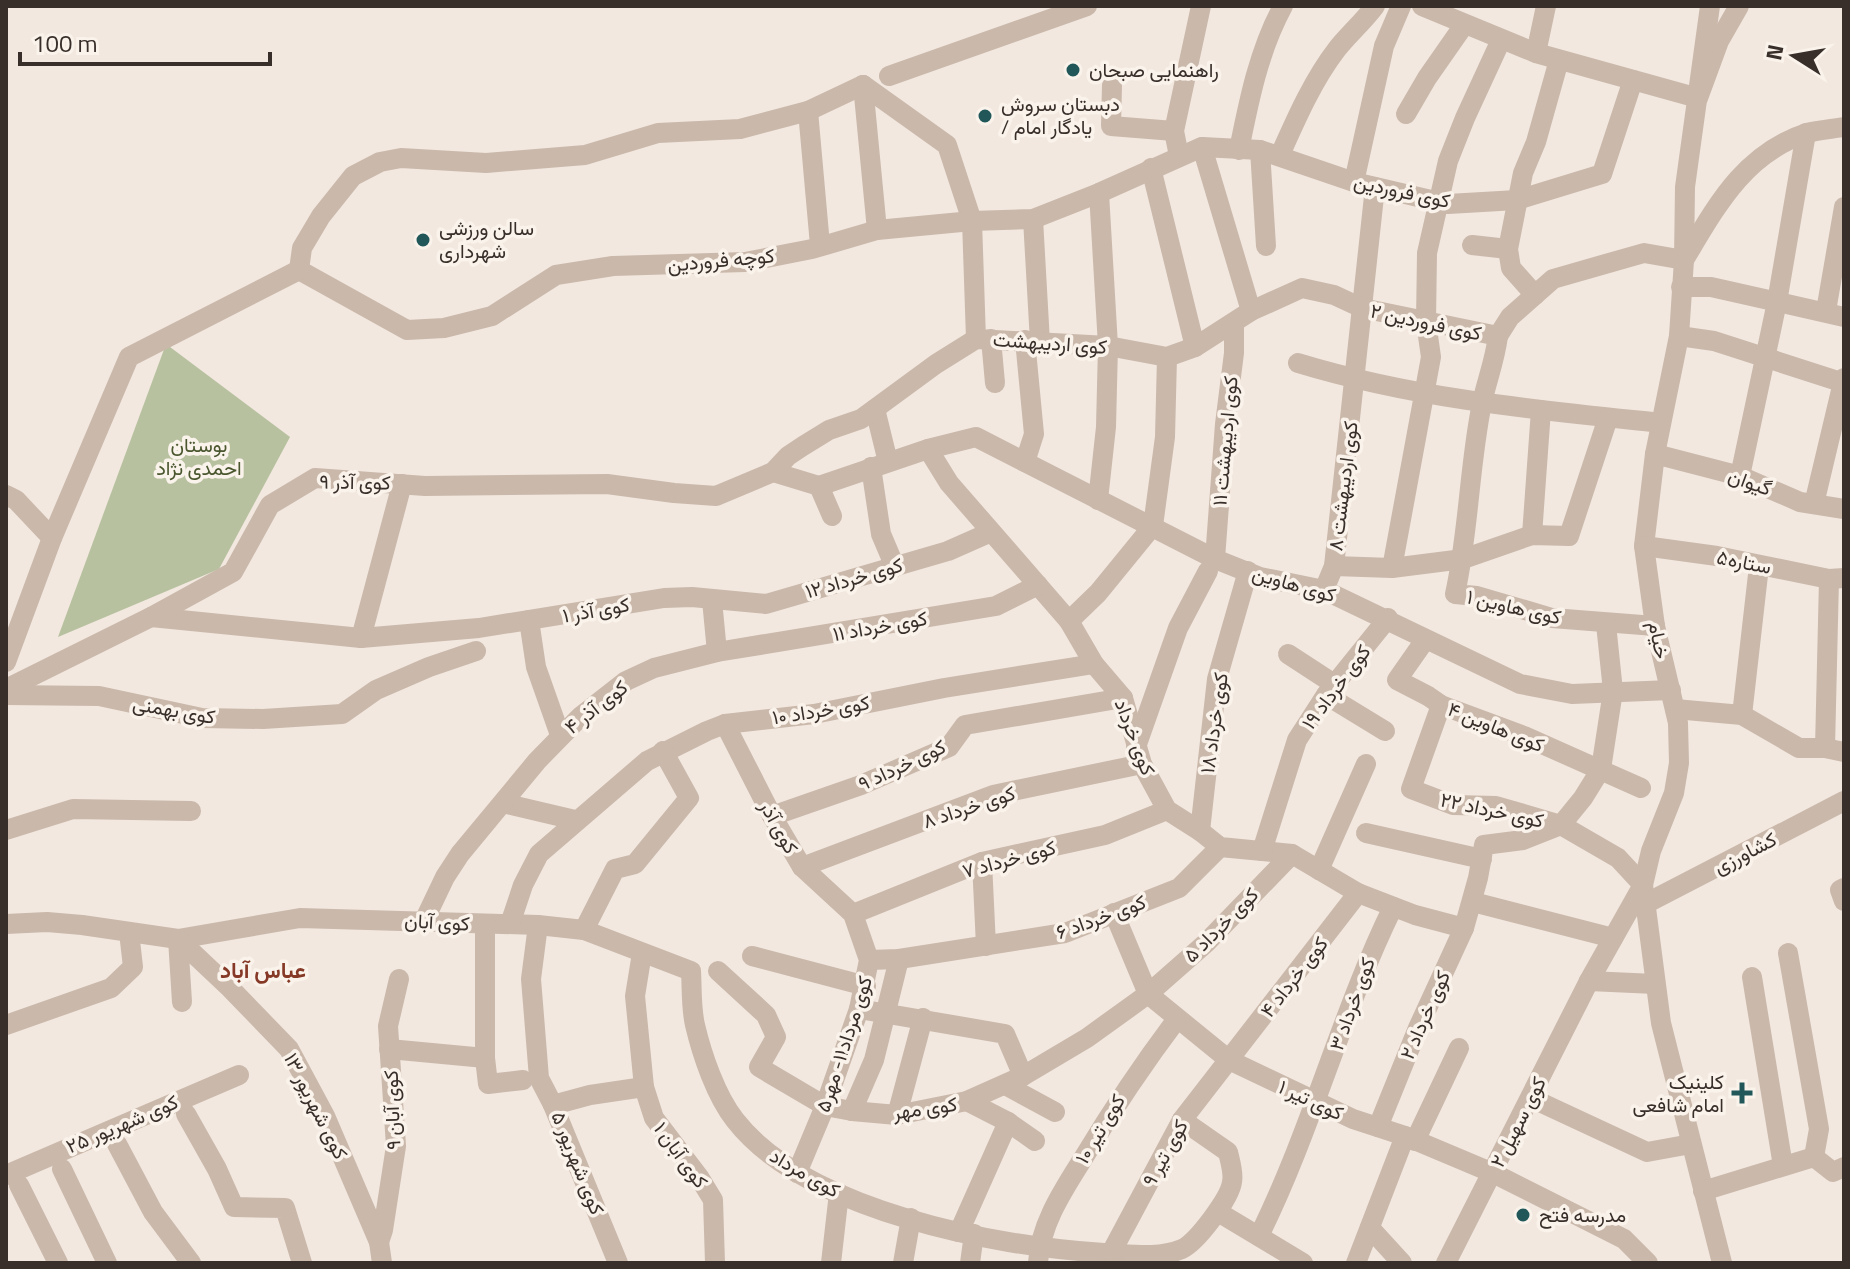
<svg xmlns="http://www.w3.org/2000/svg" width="1850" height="1269" font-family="'Titillium Web',Vazirmatn,sans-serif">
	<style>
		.green { fill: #b7c19f }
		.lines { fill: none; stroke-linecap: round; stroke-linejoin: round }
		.minor { stroke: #cab8ab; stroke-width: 20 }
		.poi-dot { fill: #215758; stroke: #faf3eb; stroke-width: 3 }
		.labels { text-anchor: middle; stroke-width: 7; stroke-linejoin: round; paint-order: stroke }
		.poi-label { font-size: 20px; fill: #382e2a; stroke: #faf3eb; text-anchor: start }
		.street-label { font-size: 20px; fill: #382e2a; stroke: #faf3eb }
		.park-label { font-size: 20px; fill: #49562e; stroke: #faf3eb }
		.neighbourhood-label { font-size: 22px; font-weight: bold; fill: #853926; stroke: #faf3eb }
	</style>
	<rect width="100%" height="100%" fill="#f2e8df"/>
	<polygon class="green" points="166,344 290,437 219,569 58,637"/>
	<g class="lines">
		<g class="minor">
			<polyline points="1422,6 1536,53 1698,98 1719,41 1739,6"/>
			<polyline points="1710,6 1685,187 1684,260 1679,336 1655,454 1644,546 1655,626 1678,723 1679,763 1674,793 1651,851 1643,885 1661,1023 1722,1263"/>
			<polyline points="1536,53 1546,6"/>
			<polyline points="889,76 1087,6"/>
			<polyline points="863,85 947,145 972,221 976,339"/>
			<polyline points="863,85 877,230"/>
			<polyline points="1112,85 1111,126 1174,131"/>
			<polyline points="808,111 820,245"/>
			<polyline points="1406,114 1427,78 1464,25"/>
			<polyline points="1202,147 1251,311"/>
			<path d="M1239 150C1249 100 1259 50 1283 6"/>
			<polyline points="1260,150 1266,246"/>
			<path d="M1280 155C1296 119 1313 80 1337 49 1349 34 1363 22 1375 6"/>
			<polyline points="1179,156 1174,131 1201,6"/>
			<polyline points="1151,168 1195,347"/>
			<polyline points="1354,182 1384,46 1401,6"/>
			<polyline points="1033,219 1040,342"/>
			<polyline points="1472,245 1508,249"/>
			<polyline points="299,270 407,330 444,328 492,316 556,275 613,266 745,262 812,249 877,230 972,221 1033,219 1099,193 1202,147 1260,150 1354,182 1448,204 1517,200 1602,174 1633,80"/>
			<polyline points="299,270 302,248 321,216 353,176 380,162 401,158 486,163 585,155 658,133 740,129 808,111 863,85"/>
			<polyline points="1681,287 1711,287 1844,317"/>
			<polyline points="1535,295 1511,268 1508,249 1523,173 1536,142 1559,60"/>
			<polyline points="1826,311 1844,207"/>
			<path d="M1498 336C1495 360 1487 380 1482 403 1469 466 1469 531 1455 594L1477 596 1552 618 1655 626"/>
			<polyline points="1679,336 1714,341 1844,383"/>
			<polyline points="991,339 995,383"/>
			<polyline points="1025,340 1034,434 1025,462"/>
			<path d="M1298 363C1416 399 1538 410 1661 423"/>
			<polyline points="875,409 888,462"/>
			<polyline points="928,449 949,483 1069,621 1094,664 1123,698 1142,764 1167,810 1200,831 1220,847 1292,854 1358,893 1415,915 1464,928"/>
			<polyline points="1655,454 1740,476 1800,502 1844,509"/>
			<polyline points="871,467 881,534 895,567"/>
			<polyline points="773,472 819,486 928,449 976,437 1215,559 1260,577 1324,590 1520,684 1572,694 1671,690"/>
			<polyline points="1740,476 1777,302 1806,133"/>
			<polyline points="819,486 832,516"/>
			<polyline points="6,495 16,500 52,538"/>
			<polyline points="1098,500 1106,427 1108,346 1099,193"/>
			<polyline points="1814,504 1844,378"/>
			<polyline points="1153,526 1165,437 1167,357"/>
			<polyline points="1532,535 1541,410"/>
			<polyline points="1644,546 1717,556 1829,579 1844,578"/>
			<polyline points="1215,559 1225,424 1234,353 1234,324"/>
			<polyline points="1334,566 1392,568 1463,559 1532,535 1569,536 1608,418"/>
			<polyline points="1392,568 1431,357 1426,322 1427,253 1448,161 1465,118 1501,40"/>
			<polyline points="1324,590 1334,566 1375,187"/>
			<polyline points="712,600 717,652"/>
			<polyline points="151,617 361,638 479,628 664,598 692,597 766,604 948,551 991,532"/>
			<polyline points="529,620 536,667 560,735"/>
			<polyline points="1069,621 1098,593 1147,533"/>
			<polyline points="361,638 402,484"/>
			<polyline points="1425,640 1397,680 1428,696 1441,705 1524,736 1641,788"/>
			<polyline points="1288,654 1334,684"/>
			<polyline points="6,662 52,538 129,357 299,270"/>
			<path d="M6 689 151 617 233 572 270 505 315 478 425 486 607 484 674 493 716 496 773 472 788 456 803 446 829 430 861 419 936 364 976 339 1108 346 1167 357 1195 347 1251 311 1302 288 1334 295 1362 308 1498 336 1510 317 1553 279 1644 253 1684 260C1716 207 1744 153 1807 133 1818 130 1832 129 1844 127"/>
			<polyline points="6,695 99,696 202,718 263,719 342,714 376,690 429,667 476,651"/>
			<polyline points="1326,695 1385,731"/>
			<polyline points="1441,705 1411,789 1453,805 1496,806 1561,825 1618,858 1643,885 1589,981 1446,1263"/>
			<polyline points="1675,709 1742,715 1799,748 1825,748 1844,752"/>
			<polyline points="1742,715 1759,566"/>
			<polyline points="725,724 772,816 802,867 853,914 869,960 859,1009 825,1106 797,1173"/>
			<polyline points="1136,747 1178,628 1208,571"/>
			<polyline points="1825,748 1829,579"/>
			<polyline points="503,803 575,820"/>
			<polyline points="772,816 861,785 949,747 965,725 1123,698"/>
			<polyline points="6,830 73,809 191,811"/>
			<polyline points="1200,831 1217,679 1248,571"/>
			<polyline points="1366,833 1482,859"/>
			<polyline points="1262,851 1297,740 1326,695 1388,618"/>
			<polyline points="982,862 986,946"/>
			<polyline points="802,867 993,795 1142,764"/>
			<polyline points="1319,870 1366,764"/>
			<polyline points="1844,888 1840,890 1844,901"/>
			<polyline points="1473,902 1613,938"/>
			<polyline points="1645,904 1844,801"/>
			<polyline points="1114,913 1148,994 1229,1060 1353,1119 1405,1136 1493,1173 1624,1239 1648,1263"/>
			<polyline points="853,914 982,862 1105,835 1167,810"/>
			<polyline points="424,921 445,877 460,854 537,761 580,717 626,681 654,668 717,652 996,606 1038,585"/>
			<path d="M6 924 47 922 82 925 178 939 300 918 538 925 584 930 691 971C692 988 691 1008 695 1025 702 1055 716 1096 735 1120 805 1210 996 1247 1104 1253 1129 1254 1158 1259 1182 1249 1197 1242 1230 1198 1232 1182 1234 1173 1230 1161 1228 1152L1182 1120"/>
			<polyline points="485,924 485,1058 488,1084 523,1080"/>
			<polyline points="510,924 523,885 539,854 647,761 707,731 725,724 814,714 944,688 1094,664"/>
			<polyline points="538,925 531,979 539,1078 553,1105"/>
			<polyline points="584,930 615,869 635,864 689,798 663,751"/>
			<polyline points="178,939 230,988 289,1049 325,1116 379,1242 382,1263"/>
			<polyline points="178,939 182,1002"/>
			<polyline points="642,953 635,996 644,1087 654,1118 699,1177 713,1200 715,1263"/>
			<polyline points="1788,953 1819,1129 1814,1157"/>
			<polyline points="752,956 866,986"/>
			<polyline points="869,960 899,959 1065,933 1179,888 1220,847"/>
			<polyline points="718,971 766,1015 776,1037 759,1067 825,1106 852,1111 897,1115 967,1101 1023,1076 1087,1038 1148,994 1206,943 1292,854"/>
			<polyline points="1752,977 1783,1166"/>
			<polyline points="1589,981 1655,984"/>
			<polyline points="859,1009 1005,1034 1023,1076"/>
			<polyline points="6,1025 111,988 133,967 129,932"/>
			<polyline points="389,1049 485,1058"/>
			<polyline points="1007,1086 1055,1112"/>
			<polyline points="1531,1098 1647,1152 1691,1144"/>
			<polyline points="967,1101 1008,1122 1035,1141"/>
			<polyline points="852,1111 874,1060 899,959"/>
			<polyline points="186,1114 217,1169 234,1207 285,1208 302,1263"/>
			<polyline points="897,1115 923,1018"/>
			<polyline points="1378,1127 1418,1028 1464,928 1478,878 1484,845 1523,840 1561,825 1583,798 1601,769 1613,691 1606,624"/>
			<polyline points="1415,1141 1459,1048"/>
			<polyline points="117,1144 153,1212 191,1263"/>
			<polyline points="62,1169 107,1263"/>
			<polyline points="6,1175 239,1075"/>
			<polyline points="19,1185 58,1263"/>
			<polyline points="1703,1191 1814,1157 1833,1172 1844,1167"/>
			<polyline points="1218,1212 1303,1263"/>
			<polyline points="1370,1228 1402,1263"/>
			<polyline points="959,1232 1008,1122"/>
			<path d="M1259 1236C1312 1129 1341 1013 1393 907"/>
			<polyline points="379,1242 383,1230 396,1146 388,1026 399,979"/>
			<polyline points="1111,1253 1182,1120 1358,893"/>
			<polyline points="618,1263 553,1105 590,1095 644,1087"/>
			<polyline points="831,1263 839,1193"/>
			<polyline points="903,1263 911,1218"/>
			<polyline points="970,1263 974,1234"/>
			<path d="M1038 1263C1040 1224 1064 1189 1084 1157 1113 1109 1143 1064 1177 1019"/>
			<polyline points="1356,1263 1405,1136"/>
		</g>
	</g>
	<g class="poi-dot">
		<circle cx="1073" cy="70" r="8"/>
		<circle cx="985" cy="116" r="8"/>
		<circle cx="423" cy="240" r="8"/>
		<path d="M1738 1081h8v8h8v8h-8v8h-8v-8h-8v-8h8z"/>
		<circle cx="1523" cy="1215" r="8"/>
	</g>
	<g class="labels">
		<g class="poi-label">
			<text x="1089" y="77">راهنمایی صبحان</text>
			<text x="1001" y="111">دبستان سروش<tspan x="1001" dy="23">/ یادگار امام</tspan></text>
			<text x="439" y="235">سالن ورزشی<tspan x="439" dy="23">شهرداری</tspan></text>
			<text x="1724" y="1089" text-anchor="end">کلینیک<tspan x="1724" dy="23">امام شافعی</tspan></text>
			<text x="1539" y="1222">مدرسه فتح</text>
		</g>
		<g class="street-label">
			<text transform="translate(1402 191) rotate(12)" y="7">کوی فروردین</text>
			<text transform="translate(721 260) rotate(-5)" y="7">کوچه فروردین</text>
			<text transform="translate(1426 322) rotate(12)" y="7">کوی فروردین ۲</text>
			<text transform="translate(1050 343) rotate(4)" y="7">کوی اردیبهشت</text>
			<text transform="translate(1225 441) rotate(-85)" y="7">کوی اردیبهشت ۱۱</text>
			<text transform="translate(355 482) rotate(1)" y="7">کوی آذر ۹</text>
			<text transform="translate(1750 482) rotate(20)" y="7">گیوان</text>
			<text transform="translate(1343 486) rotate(-83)" y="7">کوی اردیبهشت ۸</text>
			<text transform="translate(1744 562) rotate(11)" y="7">ستاره۵</text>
			<text transform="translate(854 578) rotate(-16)" y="7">کوی خرداد ۱۲</text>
			<text transform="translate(1294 584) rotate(16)" y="7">کوی هاوین</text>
			<text transform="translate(1514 607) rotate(13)" y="7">کوی هاوین ۱</text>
			<text transform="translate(596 610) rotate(-10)" y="7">کوی آذر ۱</text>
			<text transform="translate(880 626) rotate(-10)" y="7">کوی خرداد ۱۱</text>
			<text transform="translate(1659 640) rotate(78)" y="7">خیام</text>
			<text transform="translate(1336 687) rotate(-53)" y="7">کوی خرداد ۱۹</text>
			<text transform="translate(596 707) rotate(-38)" y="7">کوی آذر ۴</text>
			<text transform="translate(174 710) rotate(10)" y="7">کوی بهمنی</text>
			<text transform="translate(821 710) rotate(-9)" y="7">کوی خرداد ۱۰</text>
			<text transform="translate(1214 723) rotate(-82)" y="7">کوی خرداد ۱۸</text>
			<text transform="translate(1496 727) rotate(22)" y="7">کوی هاوین ۴</text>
			<text transform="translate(1135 737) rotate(69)" y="7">کوی خرداد</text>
			<text transform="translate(902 765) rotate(-25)" y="7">کوی خرداد ۹</text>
			<text transform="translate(969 807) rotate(-18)" y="7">کوی خرداد ۸</text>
			<text transform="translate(1492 810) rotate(12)" y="7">کوی خرداد ۲۲</text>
			<text transform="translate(779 827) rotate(61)" y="7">کوی آذر</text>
			<text transform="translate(1745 853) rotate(-27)" y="7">کشاورزی</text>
			<text transform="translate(1009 859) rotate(-15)" y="7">کوی خرداد ۷</text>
			<text transform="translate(1101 917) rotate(-20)" y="7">کوی خرداد ۶</text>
			<text transform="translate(437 922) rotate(3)" y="7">کوی آبان</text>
			<text transform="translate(1221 925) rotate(-45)" y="7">کوی خرداد ۵</text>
			<text transform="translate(1294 977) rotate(-52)" y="7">کوی خرداد ۴</text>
			<text transform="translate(1352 1004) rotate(-70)" y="7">کوی خرداد ۳</text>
			<text transform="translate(1425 1015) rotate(-66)" y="7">کوی خرداد ۲</text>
			<text transform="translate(844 1044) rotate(-72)" y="7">کوی مرداد۱۱- مهر۵</text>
			<text transform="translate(1311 1100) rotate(25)" y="7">کوی تیر ۱</text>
			<text transform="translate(316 1106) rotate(63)" y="7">کوی شهریور ۱۳</text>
			<text transform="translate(925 1108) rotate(-8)" y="7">کوی مهر</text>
			<text transform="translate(392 1110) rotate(-92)" y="7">کوی آبان ۹</text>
			<text transform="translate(1518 1122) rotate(-63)" y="7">کوی سهیل ۲</text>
			<text transform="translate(122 1124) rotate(-23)" y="7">کوی شهریور ۲۵</text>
			<text transform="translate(1100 1129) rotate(-59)" y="7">کوی تیر ۱۰</text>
			<text transform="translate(1165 1153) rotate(-61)" y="7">کوی تیر ۹</text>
			<text transform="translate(681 1155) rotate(54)" y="7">کوی آبان ۱</text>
			<text transform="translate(578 1163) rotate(68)" y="7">کوی شهریور ۵</text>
			<text transform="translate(805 1173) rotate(30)" y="7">کوی مرداد</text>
		</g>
		<g class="park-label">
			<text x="199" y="452">بوستان<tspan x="199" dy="23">احمدی نژاد</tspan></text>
		</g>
		<g class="neighbourhood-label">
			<text x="263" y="978">عباس آباد</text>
		</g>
	</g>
	<rect width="1850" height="1269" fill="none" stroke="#382e2a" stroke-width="16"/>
	<g transform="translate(1794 56) rotate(281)" stroke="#faf3eb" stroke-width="6" paint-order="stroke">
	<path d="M0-6L14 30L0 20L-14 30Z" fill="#382e2a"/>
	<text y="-12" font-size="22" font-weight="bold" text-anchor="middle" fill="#382e2a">N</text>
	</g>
	<path d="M20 52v12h250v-12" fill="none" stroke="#382e2a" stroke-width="4"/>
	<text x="32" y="52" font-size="24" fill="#382e2a" stroke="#faf3eb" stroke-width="6" paint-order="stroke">100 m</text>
</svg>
